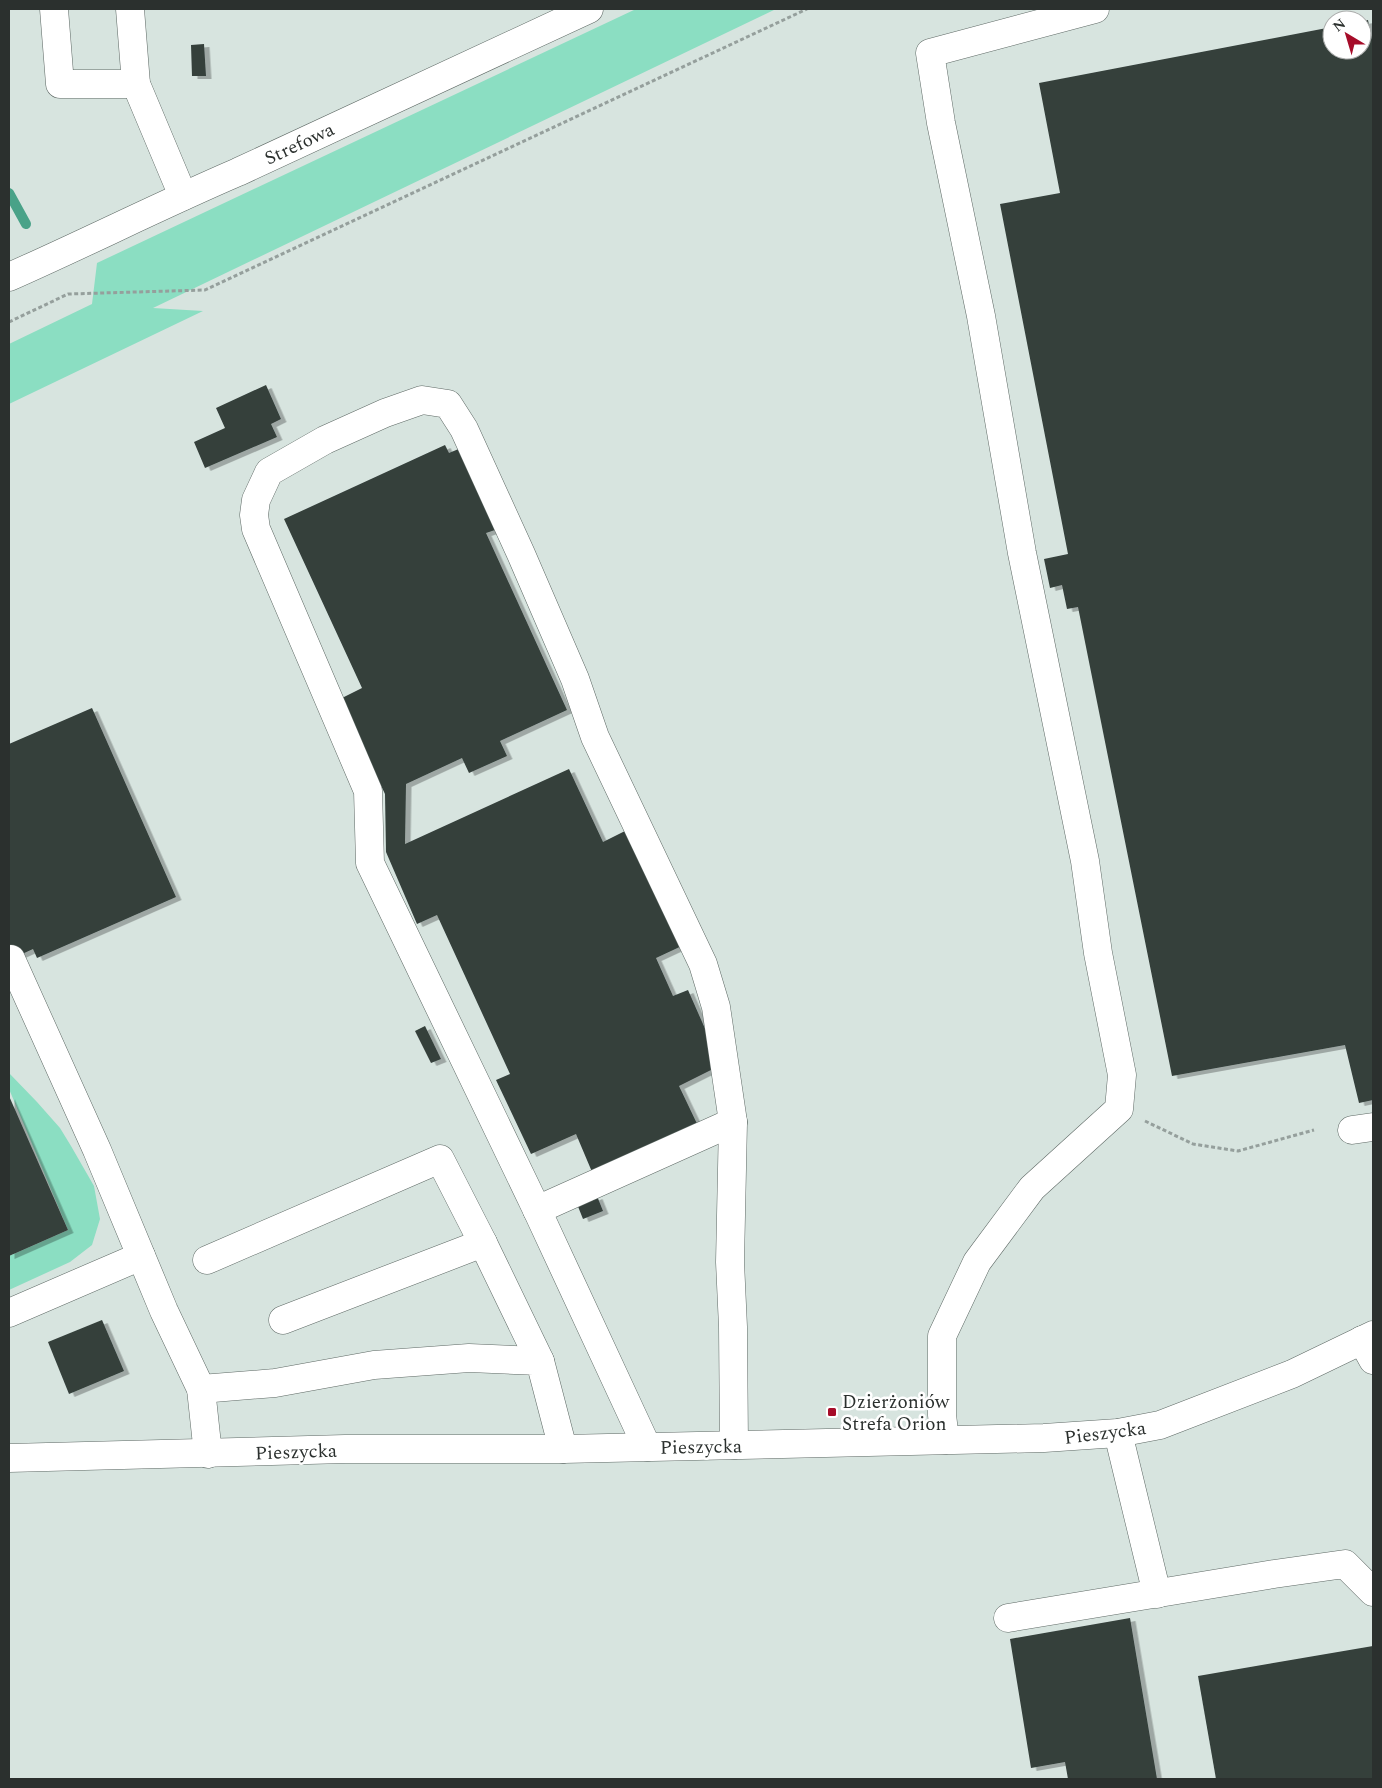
<svg xmlns="http://www.w3.org/2000/svg" width="1382" height="1788" font-family="Spectral,serif">
	<style>
		.green { fill: #8bdec2 }
		.lines { fill: none; stroke-linecap: round; stroke-linejoin: round }
		.stream { stroke: #49a288; stroke-width: 10 }
		.building { fill: #343f3b; filter: url(#shadow) }
		.minor-casing { stroke: #5e6965; stroke-width: 29 }
		.path { stroke: #959f9c; stroke-width: 3; stroke-dasharray: 4 2.5; stroke-linecap: butt }
		.minor { stroke: #fff; stroke-width: 28 }
		.poi-dot { fill: #a60c29; stroke: #fff; stroke-width: 2 }
		.labels { text-anchor: middle; stroke-width: 5; stroke-linejoin: round; paint-order: stroke }
		.street-label { font-size: 19px; fill: #2b302e; stroke: #fff }
		.poi-label { font-size: 19px; fill: #2b302e; stroke: #fff; text-anchor: start }
	</style>
	<defs>
		<filter id="shadow"><feDropShadow dx="5.5" dy="3" stdDeviation="0" flood-color="#0004"/></filter>
	</defs>
	<rect width="100%" height="100%" fill="#d7e4df"/>
	<g class="green">
		<polygon points="636,9 776,9 153,308 203,311 9,404 9,344 92,304 97,263"/>
		<polygon points="9,1073 37,1102 60,1128 71,1146 94,1186 100,1219 92,1245 70,1262 9,1290 9,1256 68,1230 9,1089"/>
	</g>
	<g class="lines">
		<polyline class="stream" points="9,193 26,224"/>
	</g>
	<g class="building">
		<polygon points="1368,20 1373,45 1373,1100 1359,1103 1345,1045 1172,1076 1078,607 1067,609 1062,585 1050,588 1044,559 1068,554 1000,204 1060,193 1039,83 1332,27 1332,50 1362,50 1362,21"/>
		<polygon points="204,44 206,76 192,76 191,45"/>
		<polygon points="266,385 281,419 271,424 277,437 205,468 194,442 225,428 216,408"/>
		<polygon points="445,445 449,453 461,448 498,529 486,533 567,710 500,741 507,756 469,773 462,758 406,784 405,844 569,769 603,842 631,828 686,944 656,958 673,996 688,990 721,1065 679,1086 700,1130 595,1179 576,1134 531,1154 496,1080 510,1074 437,915 417,924 386,852 385,794 340,699 362,688 284,519"/>
		<polygon points="92,708 176,897 37,958 33,949 9,960 9,744"/>
		<polygon points="425,1026 441,1059 431,1063 415,1031"/>
		<polygon points="9,1096 68,1230 9,1256"/>
		<polygon points="597,1196 603,1211 583,1219 577,1204"/>
		<polygon points="102,1320 124,1371 69,1394 48,1342"/>
		<polygon points="1130,1618 1157,1779 1068,1779 1065,1762 1031,1768 1010,1639"/>
		<polygon points="1373,1646 1373,1779 1216,1779 1198,1676"/>
	</g>
	<g class="lines">
		<defs>
			<g id="minor">
				<polyline points="54,9 60,84 136,84"/>
				<polyline points="130,9 136,84 183,196"/>
				<path d="M9 277C86 243 161 205 238 172L589 9"/>
				<polyline points="11,959 97,1150 164,1311 201,1389 208,1454"/>
				<polyline points="1352,1130 1373,1127"/>
				<polyline points="537,1210 733,1122"/>
				<polyline points="207,1260 440,1159 483,1243 540,1361"/>
				<polyline points="9,1313 141,1256"/>
				<polyline points="283,1320 483,1243"/>
				<polyline points="1362,1340 1373,1360"/>
				<polyline points="201,1389 275,1383 374,1365 469,1358 540,1361 563,1449"/>
				<polyline points="1118,1433 1157,1594"/>
				<polyline points="945,1440 942,1415 942,1336 977,1262 1032,1188 1119,1109 1122,1075 1098,953 1085,861 1022,553 981,316 941,123 930,53 1095,9"/>
				<polyline points="647,1447 537,1210 370,863 368,791 256,529 254,515 256,500 269,472 325,440 385,413 422,400 448,404 464,429 521,554 575,679 595,737 703,964 716,1007 733,1122 730,1262 733,1327 734,1445"/>
				<polyline points="9,1458 345,1449 563,1449 1044,1438 1118,1433 1160,1425 1292,1374 1373,1335"/>
				<polyline points="1008,1618 1274,1574 1345,1564 1373,1592"/>
			</g>
		</defs>
		<use href="#minor" class="minor-casing"/>
		<g class="path">
			<polyline points="9,322 68,294 205,290 807,9"/>
			<polyline points="1145,1121 1193,1144 1238,1151 1314,1130"/>
		</g>
		<use href="#minor" class="minor"/>
	</g>
	<rect class="poi-dot" x="827" y="1407" width="10" height="10" rx="2.5"/>
	<g class="labels">
		<g class="street-label">
			<text transform="translate(299 143) rotate(-25)" y="7">Strefowa</text>
			<text transform="translate(1105 1432) rotate(-7)" y="7">Pieszycka</text>
			<text transform="translate(701 1446) rotate(-1)" y="7">Pieszycka</text>
			<text transform="translate(296 1451) rotate(-2)" y="7">Pieszycka</text>
		</g>
		<g class="poi-label">
			<text x="842" y="1408">Dzierżoniów<tspan x="842" dy="22">Strefa Orion</tspan></text>
		</g>
	</g>
	<rect width="1382" height="1788" fill="none" stroke="#2b302e" stroke-width="20"/>
	<g transform="translate(1347 35) rotate(322)"><circle r="24" fill="#ffffff" stroke="#aaacab"/>
	<path d="M0-4L9 19L0 12L-9 19Z" fill="#a60c29"/>
	<text y="-8" font-size="14" font-weight="bold" text-anchor="middle" fill="#2b302e">N</text>
	</g>
</svg>
